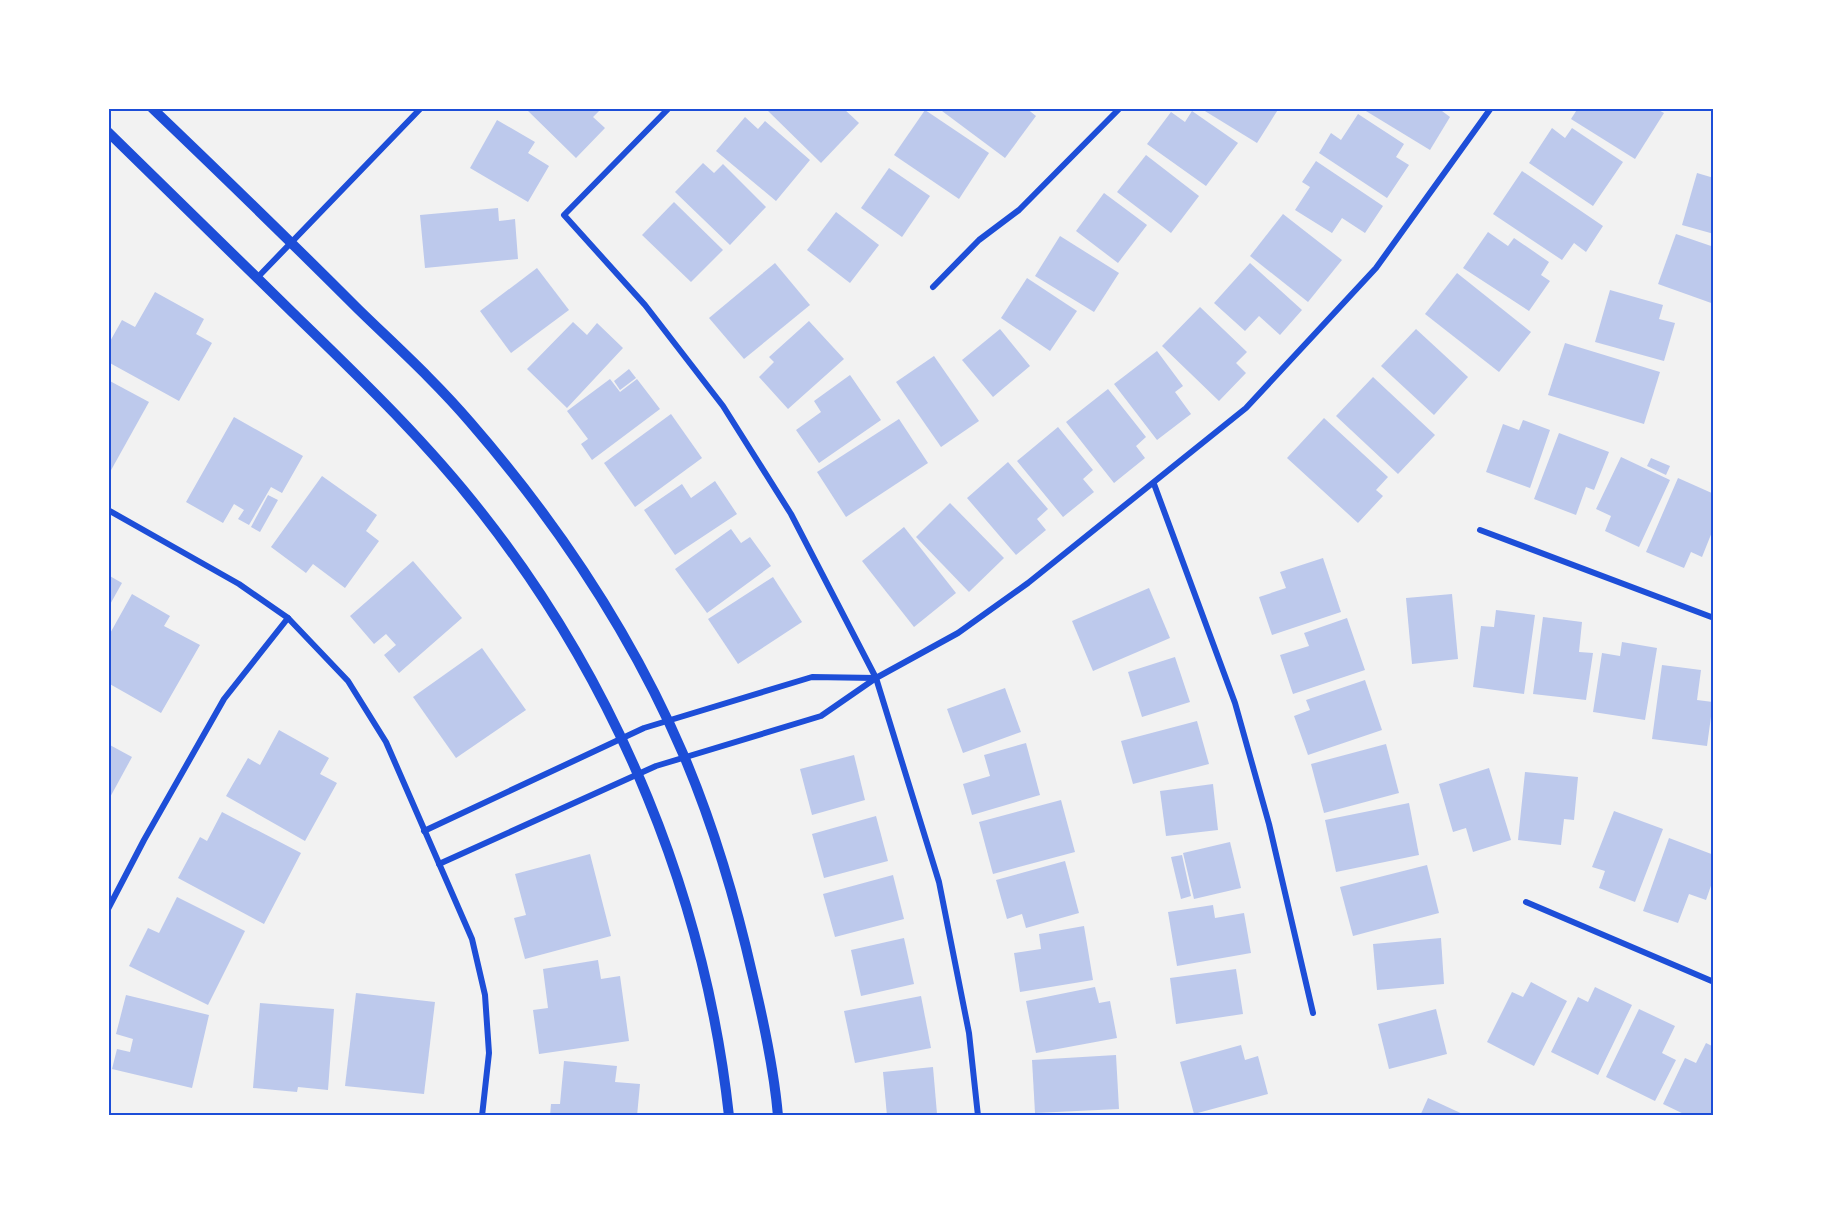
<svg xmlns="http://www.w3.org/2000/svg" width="1822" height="1224" font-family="'DejaVu Sans',sans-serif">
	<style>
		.building { fill: #bdc9ec }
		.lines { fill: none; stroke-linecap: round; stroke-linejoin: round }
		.minor { stroke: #1d4ed8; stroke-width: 6 }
		.tertiary { stroke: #1d4ed8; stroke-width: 10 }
		.neatline { fill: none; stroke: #1d4ed8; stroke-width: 2 }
	</style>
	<rect width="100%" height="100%" fill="#f2f2f2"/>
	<g class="building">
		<polygon points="525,108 602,108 593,117 605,128 576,158"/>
		<polygon points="765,108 843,108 859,123 821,163"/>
		<polygon points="945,108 1026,108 1036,116 1005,158 942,111"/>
		<polygon points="1200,108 1279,108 1257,143"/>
		<polygon points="1361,108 1438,108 1450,117 1430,150"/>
		<polygon points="1578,108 1655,108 1664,113 1635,159 1571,119"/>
		<polygon points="925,110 989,153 959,199 894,155"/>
		<polygon points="1192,111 1238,143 1206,186 1147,144 1171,112 1185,122"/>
		<polygon points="1358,114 1404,144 1396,157 1409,165 1387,198 1319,153 1331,133 1341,140"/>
		<polygon points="745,117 758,129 765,121 810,160 776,201 716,151"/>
		<polygon points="497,120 535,142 528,153 549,166 528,202 470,168"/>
		<polygon points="1552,128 1565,138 1572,128 1623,162 1593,206 1529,163"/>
		<polygon points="1146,155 1199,196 1171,233 1117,192"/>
		<polygon points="1316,161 1383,206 1365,233 1342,218 1332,233 1295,210 1310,187 1302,182"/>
		<polygon points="703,163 714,173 723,164 766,207 730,245 675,192"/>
		<polygon points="889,168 930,196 902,237 861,208"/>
		<polygon points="1522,171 1603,226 1586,252 1574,243 1562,260 1493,214"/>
		<polygon points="1697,173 1714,178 1714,234 1682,225"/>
		<polygon points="1104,193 1147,225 1118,263 1076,231"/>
		<polygon points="674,202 723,250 691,282 642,235"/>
		<polygon points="498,208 499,221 515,219 518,259 425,268 420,215"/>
		<polygon points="836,212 879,245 850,283 807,250"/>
		<polygon points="1283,214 1342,260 1308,302 1250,256"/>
		<polygon points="1488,232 1508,246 1514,238 1549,262 1541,275 1550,281 1529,311 1463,268"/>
		<polygon points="1676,234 1714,247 1714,304 1658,284"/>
		<polygon points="1060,236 1119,273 1094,312 1035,276"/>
		<polygon points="775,263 810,305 744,359 709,318"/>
		<polygon points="1250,263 1302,310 1280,335 1259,316 1245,331 1214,303"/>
		<polygon points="537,268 569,310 511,353 480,311"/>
		<polygon points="1457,273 1531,332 1499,372 1425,314"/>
		<polygon points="1027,278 1077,311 1050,351 1001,318"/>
		<polygon points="1610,290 1663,305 1659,319 1675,323 1664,361 1595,342"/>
		<polygon points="155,292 204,319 196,334 212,343 179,401 108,362 108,345 122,320 135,327"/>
		<polygon points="1200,307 1247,352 1236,363 1246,373 1219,401 1162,346"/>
		<polygon points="809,321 844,359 788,409 759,377 774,362 769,357"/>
		<polygon points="573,322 587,335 597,323 623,348 567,408 527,369"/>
		<polygon points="1000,329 1030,366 993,397 962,360"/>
		<polygon points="1416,329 1468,377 1434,415 1381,366"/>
		<polygon points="1565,343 1660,372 1644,424 1548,395"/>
		<polygon points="1157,351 1183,386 1175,392 1191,414 1157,440 1114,384"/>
		<polygon points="934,356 979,421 941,447 896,382"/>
		<polygon points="629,369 636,378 620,390 614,381"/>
		<polygon points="850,375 881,420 819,463 796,430 821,412 814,401"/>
		<polygon points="1373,377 1435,435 1398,474 1336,416"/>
		<polygon points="610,379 620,392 637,379 660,409 592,460 581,444 588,439 567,411"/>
		<polygon points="108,380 149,402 110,472 108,471"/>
		<polygon points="1108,389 1146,437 1136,446 1145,458 1114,483 1066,422"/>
		<polygon points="671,414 702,458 635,507 604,463"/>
		<polygon points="234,417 303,456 282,493 271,487 249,525 238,519 244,510 234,504 223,523 186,502"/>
		<polygon points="1324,418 1388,477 1376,490 1383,496 1358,523 1287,458"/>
		<polygon points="899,419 928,463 846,517 817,472"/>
		<polygon points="1523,420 1550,430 1530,488 1486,472 1503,424 1519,430"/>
		<polygon points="1058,427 1093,470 1083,479 1094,492 1063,517 1017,461"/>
		<polygon points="1559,433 1609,452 1594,490 1586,487 1576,515 1534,499"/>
		<polygon points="1621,457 1670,480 1639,547 1605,531 1611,516 1596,509"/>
		<polygon points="1651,458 1670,466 1666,475 1647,466"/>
		<polygon points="1008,462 1048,509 1037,519 1046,530 1016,555 967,498"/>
		<polygon points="322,476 377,515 366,531 379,541 345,588 313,564 306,573 271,547"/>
		<polygon points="1678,478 1714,494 1714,527 1702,557 1691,552 1684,568 1646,552"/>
		<polygon points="715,481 737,514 675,555 644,510 682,484 691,498"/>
		<polygon points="268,495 278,500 260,532 251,527"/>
		<polygon points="950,503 1004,558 969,592 916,537"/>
		<polygon points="904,527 956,593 914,627 862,561"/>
		<polygon points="731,529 741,543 750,537 771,566 707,613 675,569"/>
		<polygon points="1323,558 1341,612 1272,635 1259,597 1286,588 1280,572"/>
		<polygon points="413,561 462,618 399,673 384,655 396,645 386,634 374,644 350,616"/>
		<polygon points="108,575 122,583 108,608"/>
		<polygon points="773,577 802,622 738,664 708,619"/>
		<polygon points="1149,588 1170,638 1093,671 1072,621"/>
		<polygon points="132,594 170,616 164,626 200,645 161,713 108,683 108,637"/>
		<polygon points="1452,594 1458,659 1412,664 1406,598"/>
		<polygon points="1496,610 1535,615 1524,694 1473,687 1481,626 1494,627"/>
		<polygon points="1543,617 1582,622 1579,652 1593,653 1586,700 1533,694"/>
		<polygon points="1347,618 1365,670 1293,694 1280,655 1309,646 1304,633"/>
		<polygon points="1622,642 1657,648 1645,720 1593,712 1602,653 1620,656"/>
		<polygon points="482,648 526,710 456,758 413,697"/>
		<polygon points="1175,657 1190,702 1142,717 1128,672"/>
		<polygon points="1662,665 1701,670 1697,700 1713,702 1707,746 1652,739"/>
		<polygon points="1365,680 1382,730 1308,755 1294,716 1310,710 1306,700"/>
		<polygon points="1005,688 1021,732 963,753 947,709"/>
		<polygon points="1197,721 1209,764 1133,784 1121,741"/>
		<polygon points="279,730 329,758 320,774 337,783 305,841 226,796 248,758 260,765"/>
		<polygon points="1026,743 1040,795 972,815 963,784 990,776 984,755"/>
		<polygon points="108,744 132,757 108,801"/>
		<polygon points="1386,744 1399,793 1324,813 1311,764"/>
		<polygon points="854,755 865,800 812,815 800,769"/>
		<polygon points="1489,768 1511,840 1473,852 1466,828 1453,832 1439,784"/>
		<polygon points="1525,772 1578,777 1574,820 1564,819 1561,845 1518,840"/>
		<polygon points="1213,784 1218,830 1166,836 1160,791"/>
		<polygon points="1061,800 1075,852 993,874 979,822"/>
		<polygon points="1409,803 1419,855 1336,872 1325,820"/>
		<polygon points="1614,811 1663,829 1635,902 1599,888 1605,871 1592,867"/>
		<polygon points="222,812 301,853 264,924 178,878 200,837 207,841"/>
		<polygon points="876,816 888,861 824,878 812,834"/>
		<polygon points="1669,838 1714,855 1714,877 1706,900 1689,894 1678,923 1643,911"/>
		<polygon points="1230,842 1241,888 1194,899 1183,853"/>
		<polygon points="590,854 611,936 525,959 514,918 526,915 515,874"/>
		<polygon points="1182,855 1191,896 1181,899 1171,857"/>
		<polygon points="1065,861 1079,913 1026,928 1022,914 1007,919 996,880"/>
		<polygon points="1427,865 1439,913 1353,936 1340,887"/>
		<polygon points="893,875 904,919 835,937 823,894"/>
		<polygon points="177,897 245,931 208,1005 129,966 148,928 159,933"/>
		<polygon points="1213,905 1215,918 1244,913 1251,953 1177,966 1168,912"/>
		<polygon points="1084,926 1093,980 1020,992 1014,953 1041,949 1039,934"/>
		<polygon points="904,938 914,984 861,996 851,950"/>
		<polygon points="1441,938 1444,984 1377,990 1373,944"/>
		<polygon points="598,960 601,979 620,976 629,1041 539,1054 533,1010 548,1008 543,969"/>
		<polygon points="1236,969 1243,1014 1176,1024 1170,978"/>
		<polygon points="1531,982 1567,1001 1534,1066 1487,1042 1512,992 1523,997"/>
		<polygon points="1095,987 1099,1003 1110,1001 1117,1038 1036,1053 1026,1001"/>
		<polygon points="1595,987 1632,1005 1598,1075 1551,1052 1578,997 1588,1002"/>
		<polygon points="356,993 435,1002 424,1094 345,1086"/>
		<polygon points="126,995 209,1015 192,1088 112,1069 117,1049 130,1052 133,1039 116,1034"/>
		<polygon points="921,996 931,1048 855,1063 844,1011"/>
		<polygon points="260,1003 334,1009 328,1090 298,1087 297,1092 253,1088"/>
		<polygon points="1436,1009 1447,1054 1389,1069 1378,1024"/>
		<polygon points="1639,1009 1675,1026 1662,1053 1676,1060 1655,1101 1606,1077"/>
		<polygon points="1706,1043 1714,1047 1714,1116 1688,1116 1663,1104 1685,1058 1696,1063"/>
		<polygon points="1241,1045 1245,1060 1258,1056 1268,1094 1194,1114 1180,1062"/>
		<polygon points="1116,1055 1119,1109 1035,1113 1032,1060"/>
		<polygon points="564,1061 617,1066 615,1082 640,1084 637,1116 610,1114 610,1116 550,1116 551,1104 560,1104"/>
		<polygon points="933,1067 937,1114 887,1116 883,1072"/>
		<polygon points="1428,1098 1467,1116 1420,1116"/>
	</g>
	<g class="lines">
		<g class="minor">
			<polyline points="669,108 564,215 645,305 723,406 791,514 876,678 939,882 969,1033 978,1116"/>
			<polyline points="257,278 421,108"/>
			<polyline points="933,287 979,240 1019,210 1120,108"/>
			<polyline points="1154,484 1235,703 1269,824 1313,1013"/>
			<polyline points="108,510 239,584 288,618 348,681 386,742 472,939 485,995 489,1053 482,1116"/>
			<polyline points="1480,530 1714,618"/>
			<polyline points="424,831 644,728 812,677 876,678"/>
			<polyline points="439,864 656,766 821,716 876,678 958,633 1028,583 1246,408 1376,268 1491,108"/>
			<polyline points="1526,902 1714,982"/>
			<polyline points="108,909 144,840 224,699 288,618"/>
		</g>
		<g class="tertiary">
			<path d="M152 108C221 174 290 241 358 309 396 346 435 381 470 422 556 521 632 635 684 756 714 827 736 902 753 977 764 1023 774 1069 778 1116"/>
			<path d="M108 132C170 192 231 253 293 313 359 377 425 440 482 513 618 686 705 897 729 1116"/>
		</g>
	</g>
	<rect width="1822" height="1224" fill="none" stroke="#ffffff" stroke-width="219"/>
	<rect x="110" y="110" width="1602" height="1004" class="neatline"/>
</svg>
